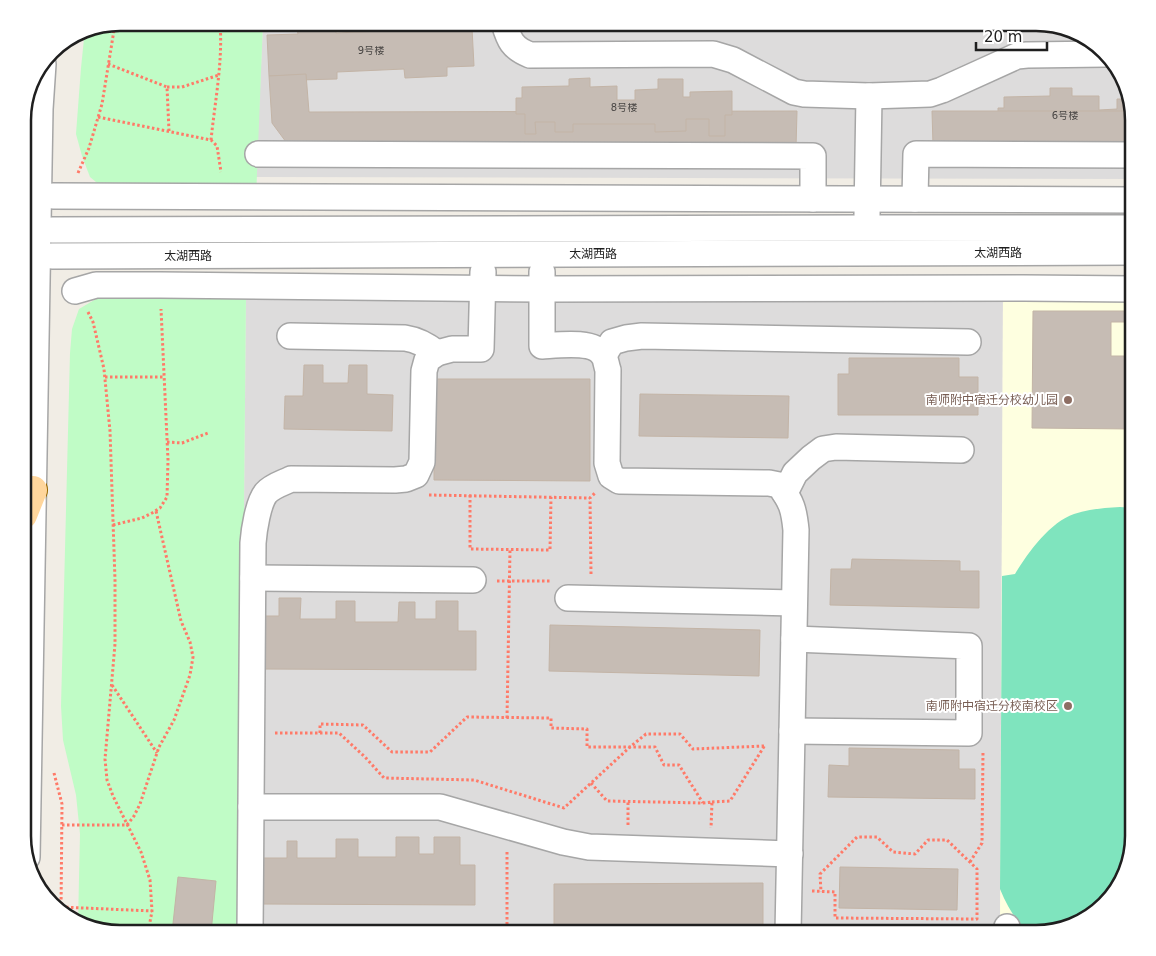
<svg xmlns="http://www.w3.org/2000/svg" width="1156" height="956" font-family="'DejaVu Sans','Noto Sans SC',sans-serif">
	<style>
		.residential { fill: #dddcdc }
		.education { fill: #feffe0 }
		.park { fill: #c0fcc6 }
		.pitch { fill: #7fe4be }
		.building { fill: #c6bcb4; stroke: #c3b4a6 }
		.lines { fill: none; stroke-linecap: round; stroke-linejoin: round }
		.minor-casing { stroke: #a6a6a6; stroke-width: 28 }
		.major-casing { stroke: #9b6a00; stroke-width: 30 }
		.path { stroke: #ff7a68; stroke-width: 3; stroke-dasharray: 2.5 2.5; stroke-linecap: butt }
		.minor { stroke: #fff; stroke-width: 25 }
		.major { stroke: #ffd69c; stroke-width: 28 }
		.education-dot { fill: #8d6e63; stroke: #fff; stroke-width: 2 }
		.labels { text-anchor: middle; stroke-width: 4; stroke-linejoin: round; paint-order: stroke }
		.number-label { font-size: 10px; fill: #494644 }
		.street-label { font-size: 12px; fill: #1f1f1f; stroke: #fff }
		.education-label { font-size: 12px; fill: #785e54; stroke: #fff; text-anchor: end }
		.rim { fill: none; stroke: #1f1f1f; stroke-width: 2.5 }
	</style>
	<rect width="100%" height="100%" fill="#f1ede5"/>
	<g class="residential">
		<polygon points="263,23 1036,23 1073,30 1100,47 1126,83 1133,121 1133,179 256,177"/>
		<polygon points="1003,292 1000,933 240,933 246,296"/>
	</g>
	<polygon class="education" points="1003,292 1133,293 1133,836 1126,873 1109,900 1073,926 1035,933 1000,933"/>
	<g class="park">
		<polygon points="121,23 263,23 256,198 108,192 90,177 82,156 76,134 81,68 85,29"/>
		<polygon points="101,296 246,296 240,933 120,933 83,926 78,923 80,834 76,795 63,740 61,706 70,353 72,329 79,309"/>
	</g>
	<path class="pitch" d="M1120 507 1133 508V836L1126 873 1109 900 1073 926 1035 933H1027C1015 919 1007 906 1000 889L1002 576 1015 574C1027 554 1050 522 1074 514 1089 509 1104 508 1120 507Z"/>
	<g class="building">
		<polygon points="439,23 439,29 472,28 474,66 447,67 447,76 405,78 404,69 337,72 337,79 299,80 299,75 269,76 267,35 298,34 297,29 336,28 336,33 402,30 402,24"/>
		<rect x="735" y="23" width="259" height="8"/>
		<polygon points="306,74 309,112 797,111 796,148 289,146 272,123 269,76"/>
		<polygon points="590,78 590,87 617,86 617,100 635,100 635,90 658,89 658,79 683,79 683,97 690,97 690,92 732,91 732,115 725,115 725,136 709,136 709,119 686,119 686,131 655,132 655,124 573,124 573,132 555,132 555,122 535,122 536,134 525,134 525,114 516,114 516,98 522,98 522,87 569,86 569,79"/>
		<polygon points="1050,88 1072,88 1072,96 1099,96 1099,110 1117,109 1117,99 1129,99 1134,121 1133,133 1055,134 1055,142 1037,142 1037,131 1018,131 1018,143 1007,143 1007,123 998,124 998,108 1004,108 1004,97 1050,96"/>
		<polygon points="932,111 1132,111 1134,121 1133,145 933,145"/>
		<polygon points="1033,311 1133,311 1133,322 1111,322 1111,356 1133,356 1133,429 1032,428"/>
		<polygon points="849,358 959,358 959,377 978,377 978,415 838,415 838,374 849,374"/>
		<polygon points="304,365 323,365 323,383 348,383 349,365 367,365 367,394 393,395 392,431 284,429 285,396 303,396"/>
		<polygon points="434,379 590,379 590,481 434,480"/>
		<polygon points="640,394 789,396 788,438 639,436"/>
		<polygon points="852,559 960,561 960,571 979,571 979,608 830,605 831,569 851,569"/>
		<polygon points="279,598 301,598 300,619 336,619 336,601 355,601 355,622 398,622 399,602 415,602 415,619 436,619 436,601 458,601 458,631 476,631 476,670 261,669 261,616 279,616"/>
		<polygon points="550,625 760,630 759,676 549,671"/>
		<polygon points="849,748 959,750 959,769 975,769 975,799 828,797 829,765 849,766"/>
		<polygon points="396,837 419,837 419,854 434,854 434,837 460,837 460,865 475,865 475,905 262,904 262,858 287,858 287,841 297,841 297,858 336,858 336,839 358,839 358,857 396,857"/>
		<polygon points="840,867 958,869 957,910 839,908"/>
		<polygon points="178,877 216,881 211,933 172,933"/>
		<polygon points="763,883 763,933 554,933 554,884"/>
	</g>
	<g class="lines">
		<defs>
			<g id="minor">
				<path d="M504 23C509 40 512 48 530 55L713 54 733 60 794 92 804 94 869 96 930 94 942 90 1017 56 1027 55 1106 54"/>
				<polyline points="258,154 813,156 813,199"/>
				<polyline points="53,196 1133,200"/>
				<polyline points="915,199 916,154 1133,155"/>
				<polyline points="867,215 869,96"/>
				<polyline points="52,230 867,228 1133,228"/>
				<polyline points="52,256 1133,252"/>
				<path d="M542 272V346C558 345 594 340 603 355 606 358 606 365 608 370L607 463 611 476 619 481 769 483 779 485C792 502 794 510 796 530L788 933"/>
				<polyline points="75,291 96,285 160,285 542,289 1024,288 1133,289"/>
				<path d="M290 336 405 338C418 340 427 345 437 353"/>
				<polyline points="604,355 612,342 626,338 642,336 968,342"/>
				<polyline points="785,493 795,473 811,458 823,449 836,447 961,450"/>
				<polyline points="253,578 473,580"/>
				<polyline points="568,598 794,603"/>
				<polyline points="792,731 969,733 969,646 794,639"/>
				<polyline points="251,807 440,807 563,842 589,847 790,854"/>
				<polyline points="27,857 40,109 43,64"/>
				<path d="M250 933 253 543C254 530 258 503 266 493 272 486 283 483 291 479L395 480 406 479 416 475 422 462 424 371 427 360 437 353 452 349H481L483 272"/>
				<polyline points="1007,933 1007,927"/>
			</g>
			<polyline id="major" points="23,515 33,490"/>
		</defs>
		<use href="#minor" class="minor-casing"/>
		<use href="#major" class="major-casing"/>
		<g class="path">
			<polyline points="108,64 167,87 169,131"/>
			<polyline points="167,87 182,87 219,75"/>
			<polyline points="98,117 211,140 217,146 221,172"/>
			<path d="M211 140C215 101 223 61 220 23"/>
			<polyline points="78,173 89,148 102,104 115,24"/>
			<polyline points="88,312 93,322 104,369 110,431 115,580 115,644 105,759 107,780 113,796 141,852 150,880 152,911 148,933"/>
			<polyline points="105,377 164,377"/>
			<polyline points="167,442 182,443 208,433"/>
			<polyline points="429,495 590,498"/>
			<polyline points="470,495 470,549 550,550 551,497"/>
			<polyline points="113,525 142,518 152,513 160,508 167,497 168,460 161,309"/>
			<polyline points="591,574 590,498 595,493"/>
			<polyline points="497,581 550,581"/>
			<polyline points="112,685 157,753"/>
			<polyline points="507,718 510,549"/>
			<polyline points="275,733 339,733 365,757 384,778 474,780 564,808 630,747 646,734 680,734 693,749 764,746"/>
			<polyline points="320,733 320,724 363,725 392,752 430,752 467,717 551,718 551,728 587,729 587,747 655,747 664,765 679,765 703,803"/>
			<polyline points="54,773 62,804 61,912"/>
			<polyline points="591,783 607,801 703,803 712,802 711,828"/>
			<polyline points="712,802 730,801 765,745"/>
			<polyline points="62,825 127,825 134,816 140,804 159,747 174,720 190,675 193,657 190,642 181,621 156,511"/>
			<polyline points="628,825 628,801"/>
			<polyline points="507,852 507,933"/>
			<polyline points="970,862 982,843 983,751"/>
			<polyline points="812,891 835,892 835,918 977,919 977,869 947,840 928,840 915,854 893,852 877,837 857,837 820,874 821,892"/>
			<polyline points="61,907 152,911"/>
		</g>
		<use href="#minor" class="minor"/>
		<use href="#major" class="major"/>
	</g>
	<g class="education-dot">
		<circle cx="1068" cy="400" r="5"/>
		<circle cx="1068" cy="706" r="5"/>
	</g>
	<g class="labels">
		<g class="number-label">
			<text x="371" y="54">9号楼</text>
			<text x="624" y="111">8号楼</text>
			<text x="1065" y="119">6号楼</text>
		</g>
		<g class="street-label">
			<text x="998" y="257">太湖西路</text>
			<text x="593" y="258">太湖西路</text>
			<text x="188" y="260">太湖西路</text>
		</g>
		<g class="education-label">
			<text x="1058" y="404">南师附中宿迁分校幼儿园</text>
			<text x="1058" y="710">南师附中宿迁分校南校区</text>
		</g>
	</g>
	<path d="M0 0H1156V956H0ZM120 31H1036A89 89 0 0 1 1125 120V836A89 89 0 0 1 1036 925H120A89 89 0 0 1 31 836V120A89 89 0 0 1 120 31Z" fill="#fff" fill-rule="evenodd"/>
	<path class="rim" d="M120 31H1036A89 89 0 0 1 1125 120V836A89 89 0 0 1 1036 925H120A89 89 0 0 1 31 836V120A89 89 0 0 1 120 31Z"/>
	<path d="M976 42v8h71v-8" fill="none" stroke="#1f1f1f" stroke-width="2.5"/>
	<text x="984" y="42" font-size="15" fill="#1f1f1f" stroke="#ffffff" stroke-width="4" paint-order="stroke">20 m</text>
</svg>
